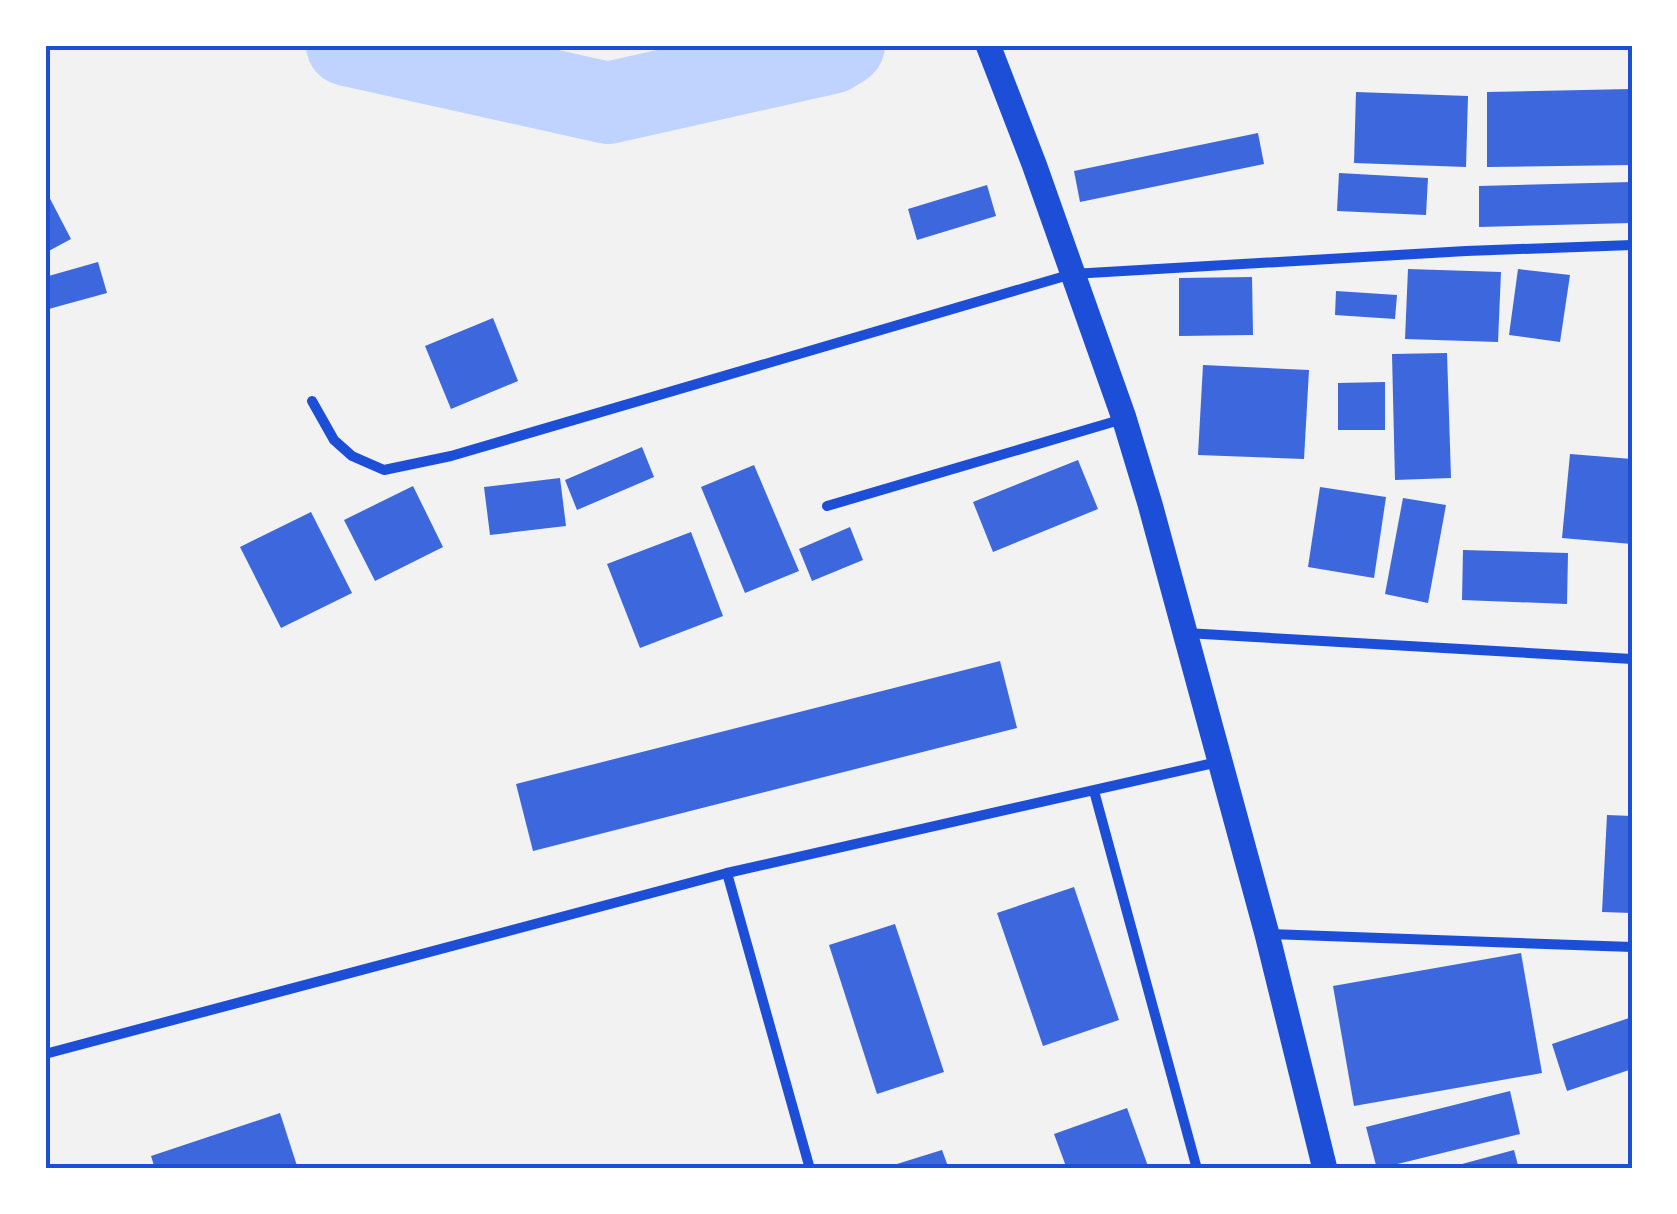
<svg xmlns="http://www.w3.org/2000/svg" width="1677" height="1214" font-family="Quicksand,sans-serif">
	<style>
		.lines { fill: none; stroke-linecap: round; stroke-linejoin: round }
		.river { stroke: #bfd3fe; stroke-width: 82 }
		.building { fill: #3d67dc }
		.minor { stroke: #1d4ed8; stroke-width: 10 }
		.primary { stroke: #1d4ed8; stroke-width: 25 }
		.neatline { fill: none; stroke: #1d4ed8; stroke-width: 4 }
	</style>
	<rect width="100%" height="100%" fill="#f2f2f2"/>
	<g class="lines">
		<polyline class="river" points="347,45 608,103 831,53 844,45"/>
	</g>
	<g class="building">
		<polygon points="1631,89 1632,165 1487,167 1487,92"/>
		<polygon points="1356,92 1468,96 1466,167 1354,163"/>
		<polygon points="1258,133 1264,164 1080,202 1074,171"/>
		<polygon points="1339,173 1428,178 1426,215 1337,211"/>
		<polygon points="1632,182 1632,223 1479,227 1479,186"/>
		<polygon points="987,185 996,216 917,240 908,209"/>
		<polygon points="45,189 71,239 45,253"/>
		<polygon points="98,262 107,293 45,310 45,277"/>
		<polygon points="1408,269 1501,272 1498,342 1405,339"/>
		<polygon points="1518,269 1570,275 1560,342 1509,335"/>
		<polygon points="1252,277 1253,335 1179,336 1179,278"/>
		<polygon points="1336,291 1397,295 1395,319 1335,315"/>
		<polygon points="493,318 518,381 451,409 425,346"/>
		<polygon points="1447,353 1451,478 1395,480 1392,354"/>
		<polygon points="1203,365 1309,370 1304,459 1198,455"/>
		<polygon points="1385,382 1385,430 1338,430 1338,383"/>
		<polygon points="642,447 654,477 577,510 565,480"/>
		<polygon points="1570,454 1632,459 1632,544 1562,538"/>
		<polygon points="1078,460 1098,509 993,552 973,502"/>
		<polygon points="754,465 799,571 745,593 701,487"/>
		<polygon points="560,478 566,526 490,535 484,487"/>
		<polygon points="413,486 443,547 375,581 344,520"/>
		<polygon points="1320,487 1386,497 1374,578 1308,567"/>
		<polygon points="1403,498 1446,505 1428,603 1385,594"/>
		<polygon points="311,512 352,593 281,628 240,547"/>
		<polygon points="850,527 863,560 812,581 799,549"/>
		<polygon points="691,532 723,616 640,648 607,564"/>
		<polygon points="1463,550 1568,553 1567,604 1462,600"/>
		<polygon points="1000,661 1017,728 533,851 516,784"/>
		<polygon points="1607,815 1632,816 1632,913 1602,912"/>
		<polygon points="1074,887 1119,1020 1043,1046 997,913"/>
		<polygon points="895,924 944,1072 877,1094 829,945"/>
		<polygon points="1521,953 1542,1073 1354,1106 1333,986"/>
		<polygon points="1632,1017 1632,1069 1567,1091 1552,1044"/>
		<polygon points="1510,1091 1520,1134 1377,1169 1366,1127"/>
		<polygon points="1127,1108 1149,1169 1067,1169 1054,1134"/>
		<polygon points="280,1113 298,1169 155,1169 151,1156"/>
		<polygon points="942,1150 949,1169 884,1169 884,1168"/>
		<polygon points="1514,1150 1519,1169 1447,1169 1447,1168"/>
	</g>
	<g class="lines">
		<g class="minor">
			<polyline points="312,401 334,440 352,456 384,470 451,456 1072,274 1466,251 1632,245"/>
			<polyline points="827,506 1123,419"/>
			<polyline points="1186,633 1632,659"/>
			<polyline points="1094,791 1197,1169"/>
			<polyline points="727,873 810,1169"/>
			<polyline points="1268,934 1632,947"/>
			<polyline points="45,1054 727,873 1218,762"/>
		</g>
		<polyline class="primary" points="988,45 1034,164 1124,418 1150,504 1267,934 1325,1169"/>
	</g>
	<rect width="1677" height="1214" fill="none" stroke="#ffffff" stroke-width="95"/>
	<rect x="48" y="48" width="1582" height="1118" class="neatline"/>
</svg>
